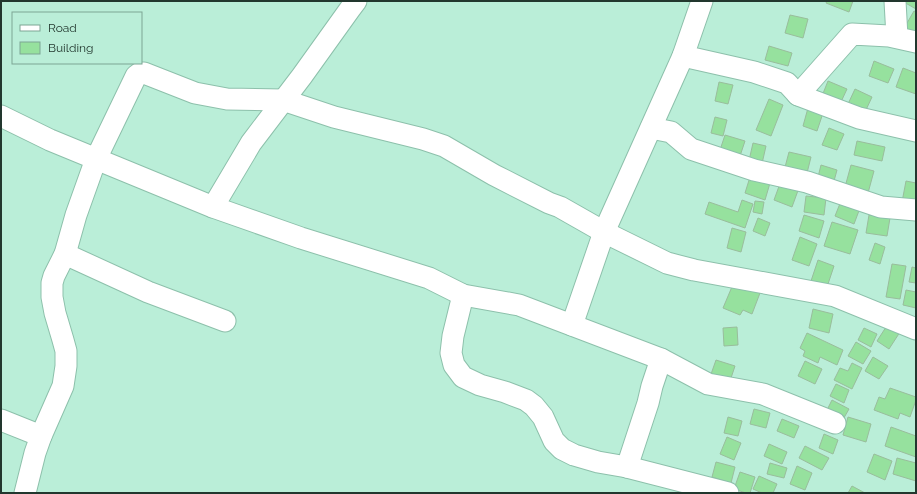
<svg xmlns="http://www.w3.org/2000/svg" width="917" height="494" font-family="Raleway,sans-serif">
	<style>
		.building { fill: #96e19e; stroke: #99bd9c }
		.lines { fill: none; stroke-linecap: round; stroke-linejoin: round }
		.minor-casing { stroke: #8dc0ab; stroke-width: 23 }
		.minor { stroke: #fff; stroke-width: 21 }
	</style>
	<rect width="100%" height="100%" fill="#baeed8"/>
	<g class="building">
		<polygon points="827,1 853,1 849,12 826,3"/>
		<polygon points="902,1 916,1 916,9"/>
		<polygon points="914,11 916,12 916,38 903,30"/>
		<polygon points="790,15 808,19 803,38 785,33"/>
		<polygon points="769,46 792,53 788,66 765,60"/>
		<polygon points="874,61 894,69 888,83 869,76"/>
		<polygon points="903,68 916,73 916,94 896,87"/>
		<polygon points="828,81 847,89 840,104 822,96"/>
		<polygon points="719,82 733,85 728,104 715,101"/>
		<polygon points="855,89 872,97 865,112 848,104"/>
		<polygon points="769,99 783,105 771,136 756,130"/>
		<polygon points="808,108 823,113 817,131 803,126"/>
		<polygon points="715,117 727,120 723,136 711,133"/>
		<polygon points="829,128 844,134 837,150 822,145"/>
		<polygon points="725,135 745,141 739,159 719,153"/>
		<polygon points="857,141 885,147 882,161 854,155"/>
		<polygon points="753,143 766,146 761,168 748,165"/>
		<polygon points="789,152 811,157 806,177 784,171"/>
		<polygon points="821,165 837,170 834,181 818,177"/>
		<polygon points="851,165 874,171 868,193 845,187"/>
		<polygon points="750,177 770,183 765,200 745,193"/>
		<polygon points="782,178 800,185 792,207 774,200"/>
		<polygon points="906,181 916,183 916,205 902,202"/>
		<polygon points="806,196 826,198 824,215 804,212"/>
		<polygon points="742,200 753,204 745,228 705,214 709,202 738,212"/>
		<polygon points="755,201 764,202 762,214 753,212"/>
		<polygon points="841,201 860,208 854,224 835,216"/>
		<polygon points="804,215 824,221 819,238 799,231"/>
		<polygon points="869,215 890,218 887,236 866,233"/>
		<polygon points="758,218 770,223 765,236 753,231"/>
		<polygon points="832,222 858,230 850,254 824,246"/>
		<polygon points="732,228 746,232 741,252 727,248"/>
		<polygon points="800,237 817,244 809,266 792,260"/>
		<polygon points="875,243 885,247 880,264 869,260"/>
		<polygon points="818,260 834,266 827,287 811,281"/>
		<polygon points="892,264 906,266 900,299 886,297"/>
		<polygon points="912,267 916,268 916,283 909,282"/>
		<polygon points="734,282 760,293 752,314 743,310 740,315 723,308"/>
		<polygon points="906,290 916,292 916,308 903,305"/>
		<polygon points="813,309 833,314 829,333 809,328"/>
		<polygon points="888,324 900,332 889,349 877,341"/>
		<polygon points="737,327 738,345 724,346 723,328"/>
		<polygon points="864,328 877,334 871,347 858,340"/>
		<polygon points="807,333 843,350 837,365 820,357 818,363 803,356 805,351 800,348"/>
		<polygon points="856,342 871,351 863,364 848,356"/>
		<polygon points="873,357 888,366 879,379 865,371"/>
		<polygon points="716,360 735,366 729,384 710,377"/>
		<polygon points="805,361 822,369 815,384 798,376"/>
		<polygon points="852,363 862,368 852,389 834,380 840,368 848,371"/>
		<polygon points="836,384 849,390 844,403 830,396"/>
		<polygon points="890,388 916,397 916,400 910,417 900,413 898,419 874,410 879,397 885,399"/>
		<polygon points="832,400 849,409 841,423 825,414"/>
		<polygon points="754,409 770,413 766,428 750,424"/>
		<polygon points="728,417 742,421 738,436 724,433"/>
		<polygon points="848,417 871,424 866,442 843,435"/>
		<polygon points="782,419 799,426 794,438 777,431"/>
		<polygon points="891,427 916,436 916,457 885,446"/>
		<polygon points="824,434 838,440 833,454 819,448"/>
		<polygon points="727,437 741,443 734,460 720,454"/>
		<polygon points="769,444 787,452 782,464 764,456"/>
		<polygon points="805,446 829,458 822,470 799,458"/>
		<polygon points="874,454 892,461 885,480 867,472"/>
		<polygon points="897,458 916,463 916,481 893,474"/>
		<polygon points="716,462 735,467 731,483 712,477"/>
		<polygon points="770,463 787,468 784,478 767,474"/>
		<polygon points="797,466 812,473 805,490 790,484"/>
		<polygon points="740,472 755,477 750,493 746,493 734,489"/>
		<polygon points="759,476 777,484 773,493 762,493 753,489"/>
		<polygon points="852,486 865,493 848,493"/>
	</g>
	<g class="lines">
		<defs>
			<g id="minor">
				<polyline points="895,1 897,37"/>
				<polyline points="683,56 754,72 787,83 798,95 859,118 916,131"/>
				<polyline points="798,95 852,34 889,36 916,42"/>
				<polyline points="1,116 50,140 213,207 301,238 429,278 463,295 519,305 661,359 708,384 763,394 835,423"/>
				<polyline points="651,128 671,132 691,149 754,170 807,182 881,207 916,210"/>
				<polyline points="213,207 251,143 302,76 350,9 356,1"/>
				<polyline points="65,254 148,292 225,321"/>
				<polyline points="463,295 453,336 451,353 454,365 463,377 480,385 505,392 526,400 534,406 543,417 554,441 562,449 574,455 598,462 627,467 728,493"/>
				<polyline points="572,325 604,232 683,56 702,1"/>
				<polyline points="1,420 41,436"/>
				<polyline points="627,467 648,403 652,386 661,359"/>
				<polyline points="25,493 35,453 41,436 63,386 66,366 66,351 63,340 55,313 52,297 52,283 54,276 65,254 76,215 96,159 136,76 140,73 144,73 195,93 227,99 283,100 334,117 423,139 444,146 494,175 549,203 560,207 604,232 667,263 694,270 835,296 916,329"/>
			</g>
		</defs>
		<use href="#minor" class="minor-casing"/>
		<use href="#minor" class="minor"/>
	</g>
	<rect width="917" height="494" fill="none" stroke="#22372e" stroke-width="4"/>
	<rect x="12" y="12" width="130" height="52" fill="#baeed8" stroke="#7da594"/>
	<rect x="20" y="25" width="20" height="6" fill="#ffffff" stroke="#7da594"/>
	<text x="48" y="32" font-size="12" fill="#22372e">Road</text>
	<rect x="20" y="42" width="20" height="12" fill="#96e19e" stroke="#7da594"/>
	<text x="48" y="52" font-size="12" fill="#22372e">Building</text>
</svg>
